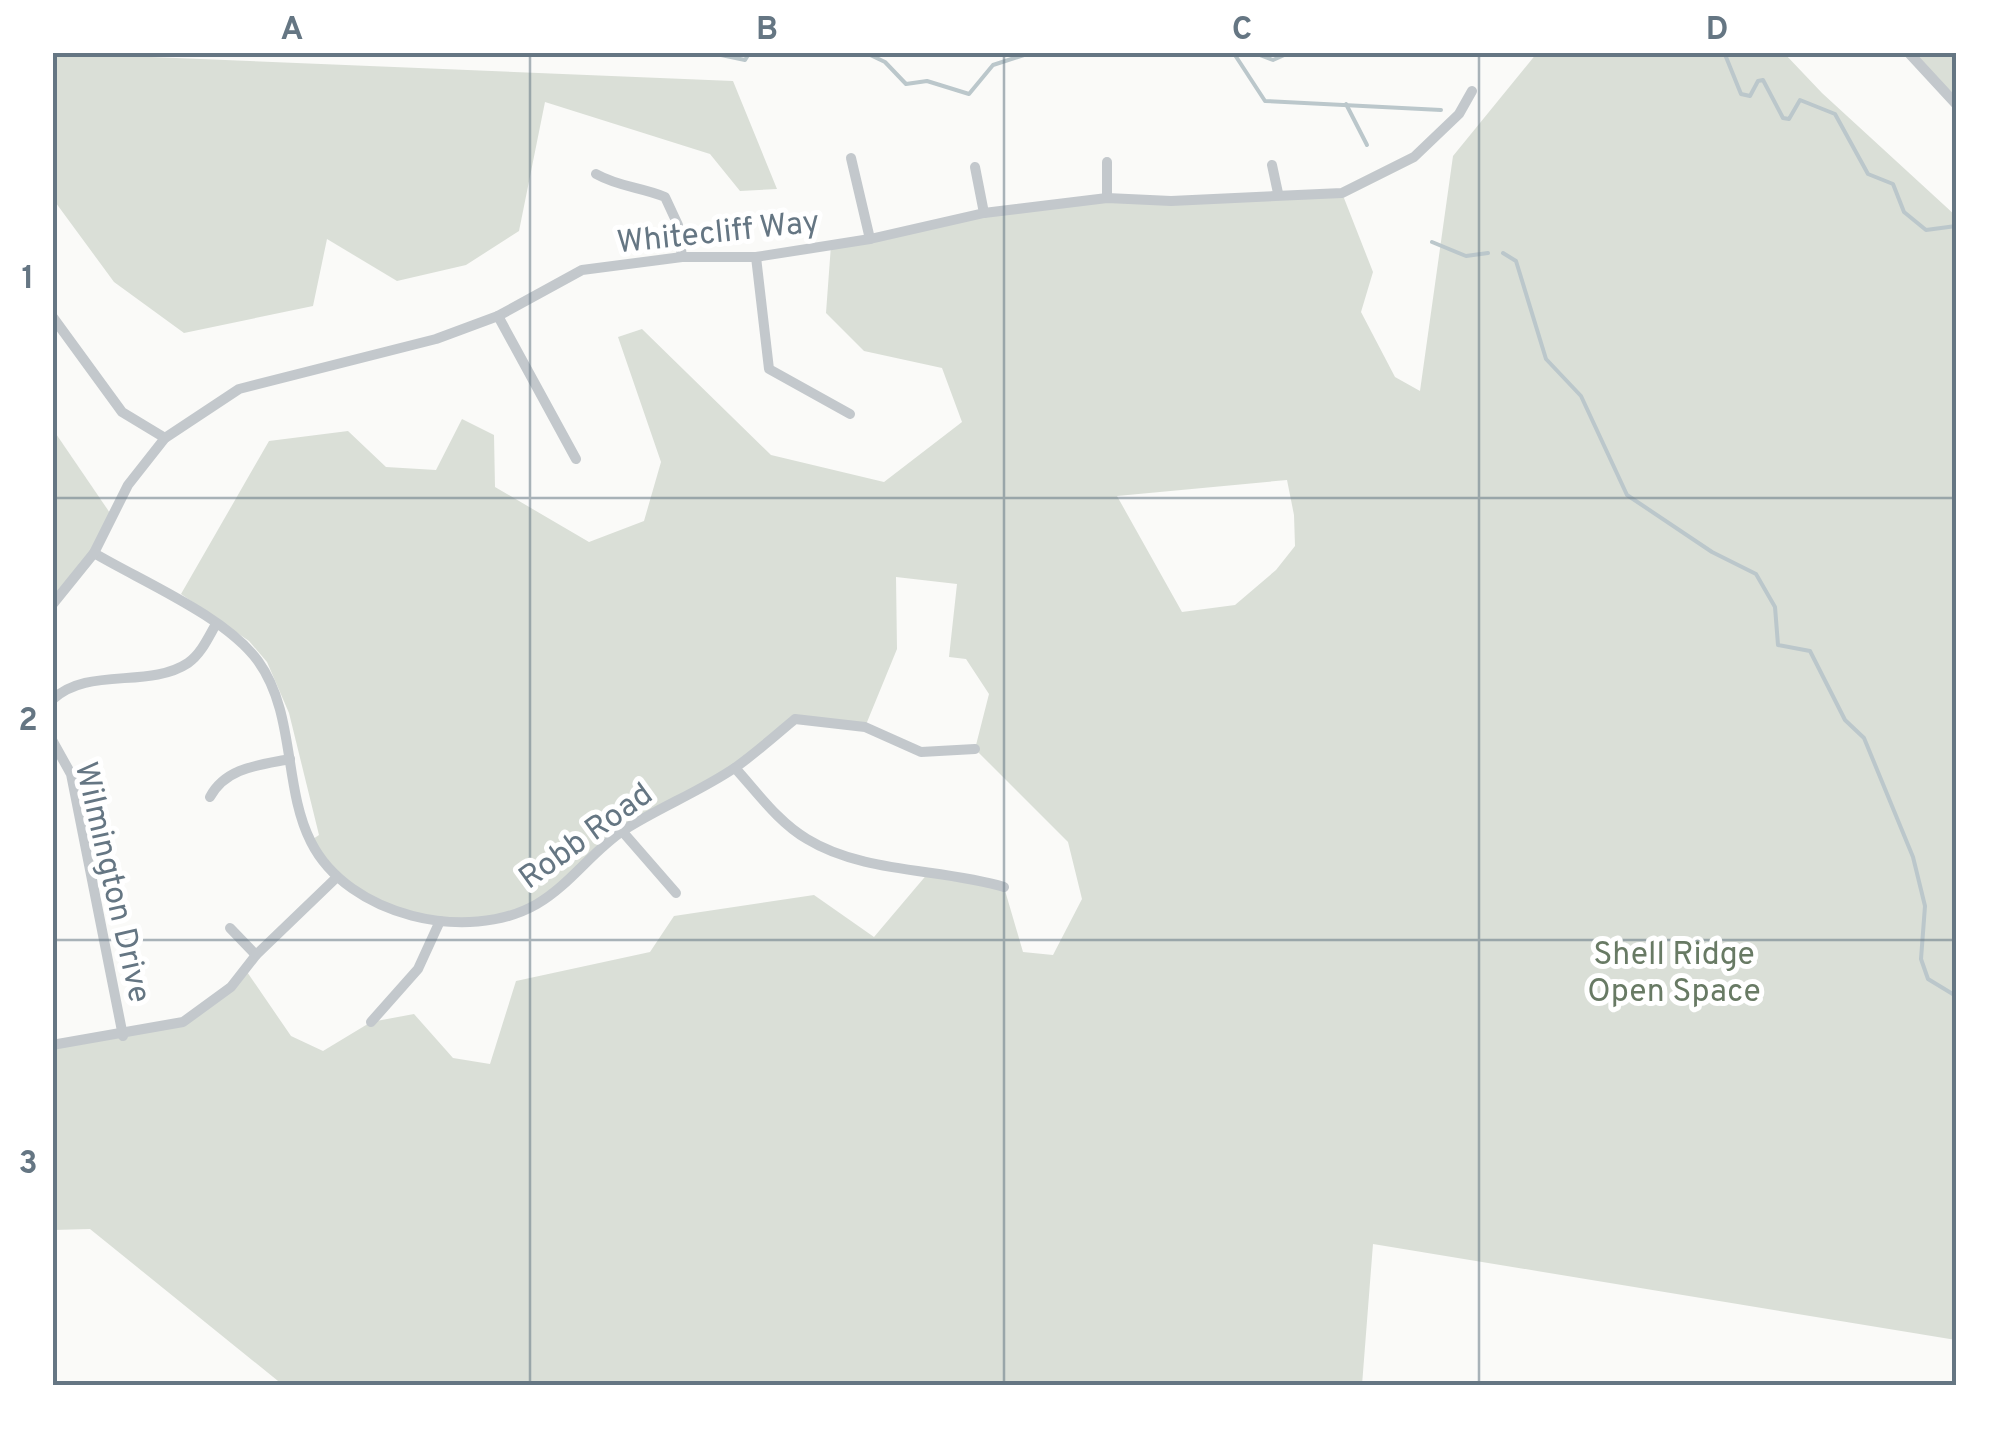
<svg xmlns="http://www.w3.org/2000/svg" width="2009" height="1438" font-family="Overpass,sans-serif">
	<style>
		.green { fill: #dadfd7; fill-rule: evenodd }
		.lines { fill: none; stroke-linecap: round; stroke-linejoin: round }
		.stream { stroke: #bbc7cb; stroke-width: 4 }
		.street { stroke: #c3c8cc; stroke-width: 10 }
		.grid { fill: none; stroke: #657683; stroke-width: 2.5; stroke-opacity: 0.55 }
		.labels { text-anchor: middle; stroke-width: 10; stroke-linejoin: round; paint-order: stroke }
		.street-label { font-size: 32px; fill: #657683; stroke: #fff }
		.park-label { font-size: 32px; fill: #687a64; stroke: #fff }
		.neatline { fill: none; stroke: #657683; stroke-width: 4 }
		.grid-label { font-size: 32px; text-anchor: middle; font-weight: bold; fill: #657683 }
	</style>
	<rect width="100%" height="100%" fill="#fafaf8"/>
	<g class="green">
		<polygon points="53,53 733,81 777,189 740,191 710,154 545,102 519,231 466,265 397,281 327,239 313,306 184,333 114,282 53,199"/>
		<path d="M1537 53H1784L1822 93 1956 216V1340L1373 1244 1362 1385H283L90 1229 53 1230 52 1045 182 1022 245 969 291 1036 323 1051 371 1022 414 1014 453 1058 490 1064 516 981 650 952 674 916 814 895 874 937 929 872 1004 887 1023 952 1053 955 1082 899 1068 842 975 749 989 694 966 659 949 657 957 584 896 577 897 649 865 727 795 719 735 768 622 831 539 903 494 922 440 921 388 907 336 878 310 841 319 835 289 713 267 662 249 641 181 594 269 441 348 431 386 467 436 470 462 419 494 435 495 487 589 542 644 521 661 462 618 337 642 329 771 455 884 482 962 422 942 368 864 351 826 313 831 245 984 213 1107 198 1342 193 1373 272 1361 312 1395 377 1420 391 1453 156ZM1287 480 1294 515 1295 546 1276 570 1235 605 1182 612 1117 496Z"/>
		<polygon points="1908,53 1956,53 1956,104"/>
		<polygon points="52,428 112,516 94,553 52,605"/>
	</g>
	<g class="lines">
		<g class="stream">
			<polyline points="707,52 745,60 750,52"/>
			<polyline points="864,52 885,62 906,84 927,81 969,94 993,65 1033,52"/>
			<polyline points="1233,52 1265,101 1441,110"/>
			<polyline points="1252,52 1273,60 1291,52"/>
			<polyline points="1724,52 1741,94 1750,96 1758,81 1763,80 1783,118 1789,119 1800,100 1835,114 1868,174 1893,184 1904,212 1926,230 1956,226"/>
			<polyline points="1346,104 1367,145"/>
			<polyline points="1432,242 1466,256 1488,253"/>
			<polyline points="1503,253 1516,261 1546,359 1581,396 1627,495 1712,552 1756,574 1775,607 1778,645 1810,651 1845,720 1864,738 1913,857 1925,906 1921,959 1928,979 1956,996"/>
		</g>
		<g class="street">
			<polyline points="1908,52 1956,104"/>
			<polyline points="851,158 870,239"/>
			<polyline points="1107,162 1107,198"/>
			<polyline points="1272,165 1278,193"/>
			<polyline points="975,167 984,213"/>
			<path d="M596 174C619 187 641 187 665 197L678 225 682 257"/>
			<polyline points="756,257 769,369 850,414"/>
			<polyline points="52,316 122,412 165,438"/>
			<polyline points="498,316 576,459"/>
			<path d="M94 553C143 582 225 616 258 661 296 714 283 787 311 842 348 916 468 944 537 904 570 885 593 850 624 830 660 807 701 791 736 767 757 752 776 735 795 719L865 727 921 752 975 749"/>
			<polyline points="52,605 94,553 128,485 165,438 239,389 436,339 498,316 582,270 682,257 756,257 870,239 984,213 1107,198 1171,201 1342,193 1414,157 1459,114 1472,91"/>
			<path d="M52 700C87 666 149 689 188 663 201 654 208 638 216 624"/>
			<polyline points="52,740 71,774 123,1036"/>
			<path d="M735 768C757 792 778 822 807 839 864 874 942 868 1004 887"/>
			<path d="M210 797C226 767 260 765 290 759"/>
			<polyline points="622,831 676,893"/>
			<polyline points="230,928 256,955"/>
			<polyline points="371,1022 418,969 440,921"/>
			<polyline points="52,1045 183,1022 231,987 256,955 336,878"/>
		</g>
	</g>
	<path class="grid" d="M530 52V1386M1004 52V1386M1479 52V1386M52 498H1956M52 940H1956"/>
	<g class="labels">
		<g class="street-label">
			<text transform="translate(718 231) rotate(-6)" y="11">Whitecliff Way</text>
			<text transform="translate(585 835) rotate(-36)" y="11">Robb Road</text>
			<text transform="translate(114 882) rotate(77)" y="11">Wilmington Drive</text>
		</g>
		<g class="park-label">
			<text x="1674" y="964">Shell Ridge<tspan x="1674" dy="37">Open Space</tspan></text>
		</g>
	</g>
	<rect width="2009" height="1438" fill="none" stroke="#ffffff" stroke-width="110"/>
	<rect x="55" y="55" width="1899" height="1328" class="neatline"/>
	<g class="grid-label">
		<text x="292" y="39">A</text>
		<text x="767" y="39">B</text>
		<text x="1242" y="39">C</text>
		<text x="1717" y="39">D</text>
		<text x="28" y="288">1</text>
		<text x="28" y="730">2</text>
		<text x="28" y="1173">3</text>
	</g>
</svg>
